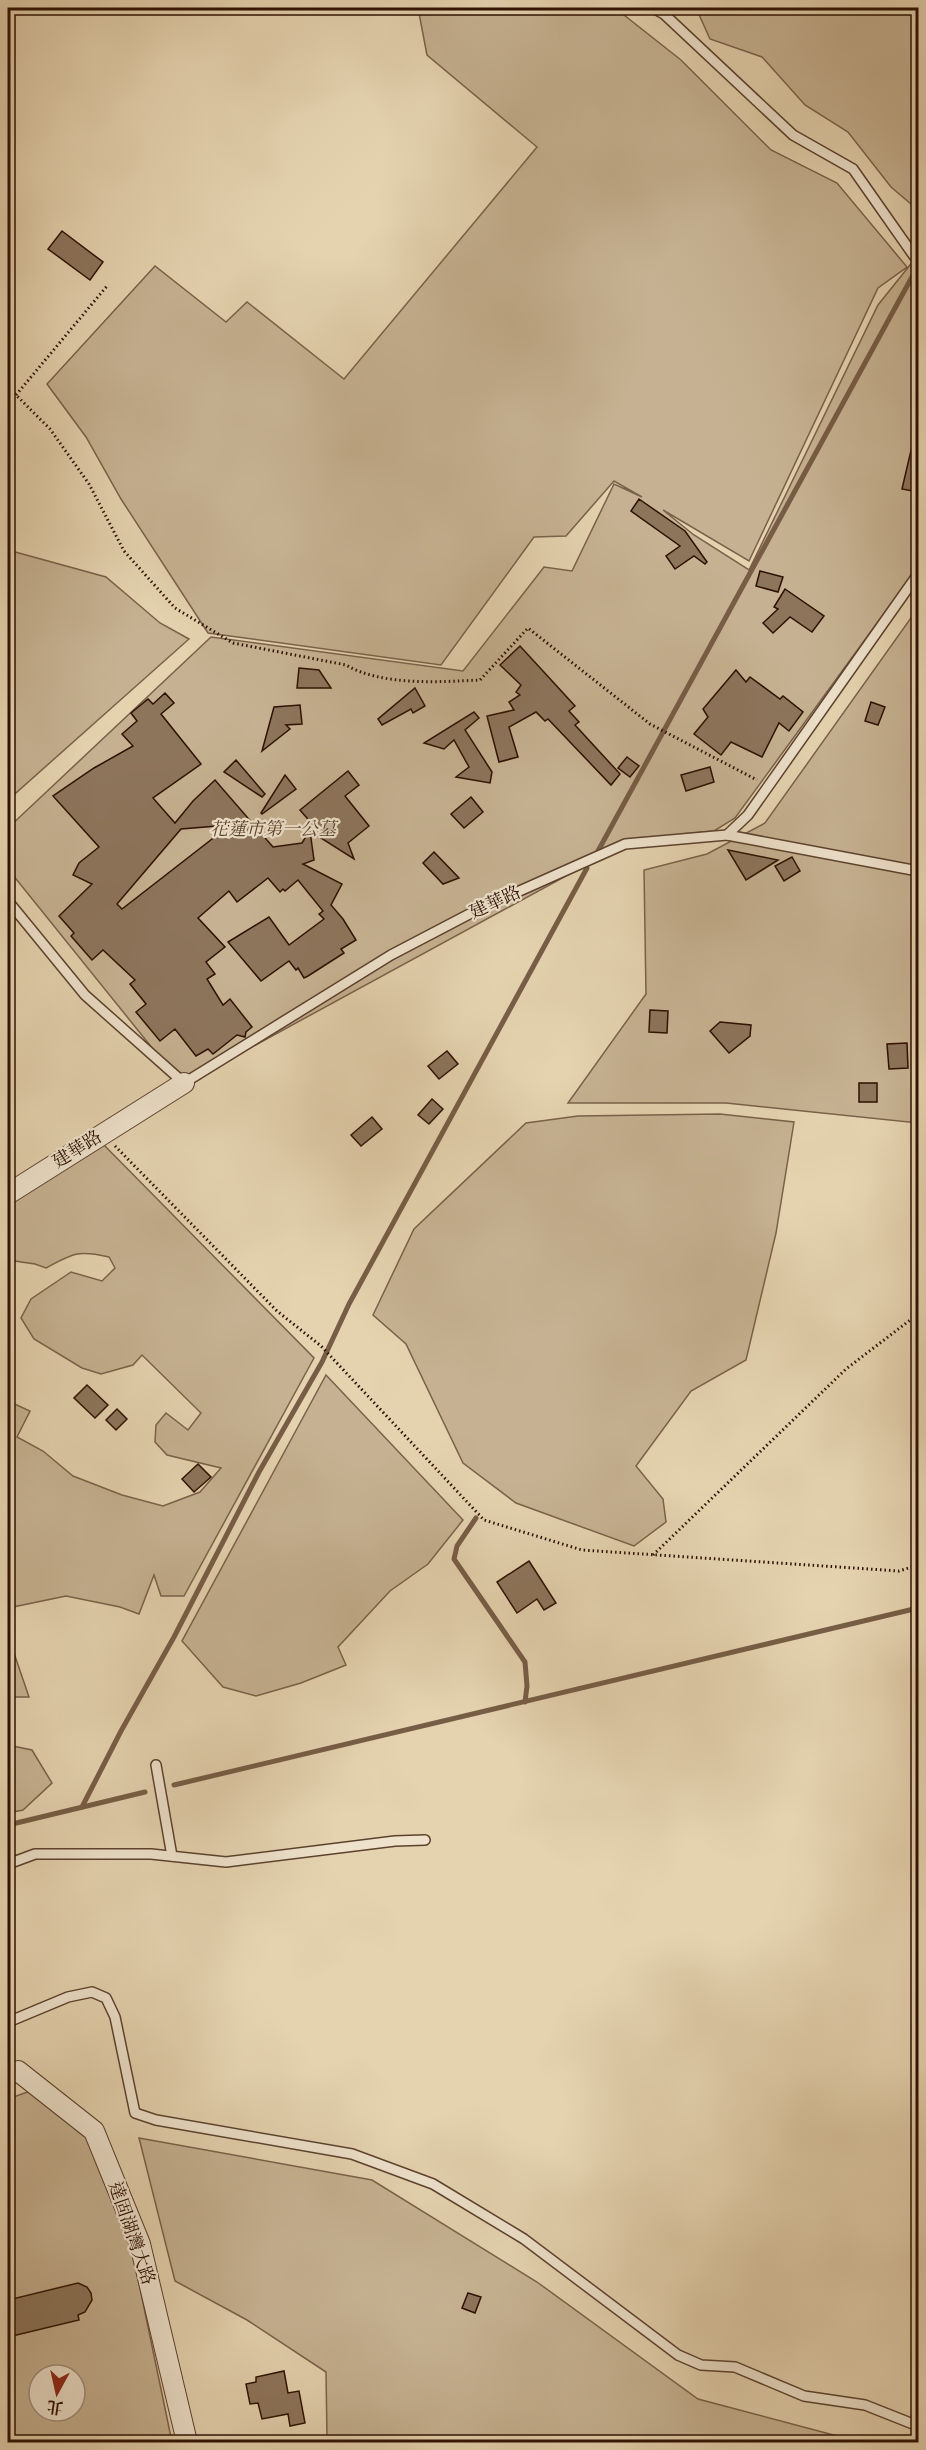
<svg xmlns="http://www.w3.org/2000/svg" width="926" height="2450" font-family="Alegreya,'Noto Serif TC',serif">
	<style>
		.green { fill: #c6b292; stroke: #7a614a; stroke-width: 1.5; fill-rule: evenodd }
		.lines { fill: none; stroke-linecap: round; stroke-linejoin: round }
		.stream { stroke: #775d46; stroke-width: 5 }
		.building { fill: #8d755c; stroke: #2e1001; stroke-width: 1.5; fill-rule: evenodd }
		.service-casing { stroke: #5c412d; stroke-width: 12 }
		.minor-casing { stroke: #5c412d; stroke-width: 22 }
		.path { stroke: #2e1001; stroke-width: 3; stroke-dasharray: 1.5 3; stroke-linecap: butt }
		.service { stroke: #eee2cc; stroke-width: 9 }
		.minor { stroke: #eee2cc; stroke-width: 20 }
		.labels { text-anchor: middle; stroke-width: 4.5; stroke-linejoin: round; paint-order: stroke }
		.park-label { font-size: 18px; font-style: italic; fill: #5c412c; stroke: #eee2cc }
		.street-label { font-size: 18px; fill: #2e1001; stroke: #eee2cc }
	</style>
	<rect width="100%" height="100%" fill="#e5d3b0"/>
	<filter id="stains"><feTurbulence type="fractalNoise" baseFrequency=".00333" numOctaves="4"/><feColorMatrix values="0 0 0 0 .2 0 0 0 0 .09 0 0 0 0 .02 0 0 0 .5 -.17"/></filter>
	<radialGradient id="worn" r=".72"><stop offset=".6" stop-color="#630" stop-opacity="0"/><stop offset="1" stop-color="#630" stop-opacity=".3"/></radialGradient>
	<g class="green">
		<polygon points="418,8 615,8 681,60 771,150 837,183 907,267 878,288 749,561 663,510 694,535 749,570 878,305 918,255 918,567 735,818 714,831 682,834 608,848 610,852 182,1085 8,869 8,828 211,637 463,671 544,567 572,571 614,484 642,497 614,481 566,536 534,537 441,665 208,633 121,499 86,437 47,384 155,266 226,322 247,302 344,379 537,147 427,55"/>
		<polygon points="696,8 918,8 918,210 891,187 848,132 805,105 762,57 710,39"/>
		<polygon points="8,550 106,577 160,623 189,639 8,800"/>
		<polygon points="918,608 918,1123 726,1103 568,1103 646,994 644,870 707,854 765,823"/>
		<polygon points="720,1114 794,1122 776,1233 746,1360 691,1391 636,1466 663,1499 666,1522 634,1546 516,1503 463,1463 406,1344 373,1315 414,1229 526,1123 578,1116"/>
		<path d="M101 1142 314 1358 184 1596H161L154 1575 139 1614 120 1607 66 1596 8 1608V1401L30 1411 17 1437 43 1451 73 1476 122 1495 163 1506 200 1492 221 1468 167 1455 155 1442 156 1425 166 1413 188 1430 201 1413 142 1355 133 1365 101 1374 82 1368 34 1339 21 1318 31 1299 71 1272 102 1281 115 1268 109 1257C78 1250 73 1253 46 1268L35 1264 8 1260V1203Z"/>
		<polygon points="326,1375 463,1520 428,1564 390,1591 338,1647 346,1665 301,1683 256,1696 223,1687 182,1641"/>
		<polygon points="14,1653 29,1697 9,1697 8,1724 8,1654"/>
		<polygon points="8,1745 32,1750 52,1783 23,1810 8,1813"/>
		<path d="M30 2091 80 2114 132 2250 172 2442H8V2099ZM39 2375H75V2411H39Z"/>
		<polygon points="139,2138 372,2180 537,2282 698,2399 860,2442 317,2442 327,2437 326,2372 247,2320 175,2281"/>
	</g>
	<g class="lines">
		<g class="stream">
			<polyline points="598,851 918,266"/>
			<polyline points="476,1518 457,1546 454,1559 525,1662 527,1686 525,1702"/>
			<polyline points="174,1785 918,1608"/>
			<polyline points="82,1807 121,1731 174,1637 259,1472 322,1362 349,1304 587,868"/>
			<polyline points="8,1825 145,1792"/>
		</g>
	</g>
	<g class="building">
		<polygon points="62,231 103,262 90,280 48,249"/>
		<polygon points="913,442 918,443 918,492 902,489"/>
		<polygon points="639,499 685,531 707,562 705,564 694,556 675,569 666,556 680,546 631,511"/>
		<polygon points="760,571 783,577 778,592 756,586"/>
		<polygon points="785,589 824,616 812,632 790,617 773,633 763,623 778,609 774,607"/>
		<polygon points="520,646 575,706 569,711 579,722 575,725 620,774 611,785 548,719 545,721 536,712 509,727 518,757 499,762 487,716 514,710 509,702 520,695 516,692 521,685 500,665"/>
		<polygon points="299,668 319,670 331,688 297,688"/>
		<polygon points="736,670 746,682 750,677 780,699 783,696 803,712 789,731 779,723 762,757 731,742 721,755 694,734 708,717 703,709"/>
		<polygon points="415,688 425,706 413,713 411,709 382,725 378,719"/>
		<path d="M165 693 174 703 161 714 201 764 153 798 175 823 193 801 215 780 273 847 302 843 313 825 300 810 348 771 359 785 345 796 369 826 348 843 354 859 310 831 314 860 303 864 342 884 331 905 343 919 356 940 341 949 344 953 308 976 304 978 298 968 296 970 289 961 261 981 228 942 269 917 289 945 324 919 319 914 323 911 298 880 285 891 283 889 280 892 268 878 237 902 229 891 198 918 225 947 206 962 215 974 207 979 223 1005 230 999 252 1027 246 1032 245 1037 237 1035 213 1054 208 1049 196 1056 175 1029 160 1041 136 1012 146 1004 130 984 135 980 103 950 92 960 71 936 74 933 59 916 92 884 73 875 79 863 99 847 53 796 94 768 133 746 122 734 137 721 131 713 148 699 153 704ZM230 825 122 909 117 904 181 829Z"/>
		<polygon points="871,702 885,707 878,725 865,721"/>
		<polygon points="300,705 302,724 286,725 290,729 262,751 274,707"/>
		<polygon points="474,712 479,718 465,730 492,772 490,783 456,777 469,767 454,740 444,749 424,743"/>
		<polygon points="627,757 639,766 630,777 618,768"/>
		<polygon points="236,760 265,794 262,797 224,772"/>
		<polygon points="710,767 714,782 686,791 681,775"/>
		<polygon points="285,775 296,789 262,814 261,813"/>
		<polygon points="471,797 483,812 464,828 451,814"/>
		<polygon points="728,850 778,860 746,880"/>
		<polygon points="434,852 459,878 443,884 423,863"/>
		<polygon points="792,857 800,871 784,881 775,866"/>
		<polygon points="650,1010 668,1011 667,1033 649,1032"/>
		<polygon points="720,1022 751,1025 750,1036 729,1053 710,1031"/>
		<polygon points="907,1043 908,1068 889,1069 887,1044"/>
		<polygon points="447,1051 458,1064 439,1079 428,1066"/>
		<rect x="859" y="1083" width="18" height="19"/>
		<polygon points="432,1099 443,1109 429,1124 418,1115"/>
		<polygon points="372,1117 382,1129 361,1146 351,1135"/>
		<polygon points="87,1385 108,1405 95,1418 74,1398"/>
		<polygon points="117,1409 127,1419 116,1430 106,1420"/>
		<polygon points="198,1464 211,1477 194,1492 182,1479"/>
		<polygon points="529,1561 556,1603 544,1610 537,1599 517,1613 497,1582"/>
		<polygon points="78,2283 87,2287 91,2293 92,2300 85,2312 78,2315 79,2320 8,2337 8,2300"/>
		<polygon points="468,2293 481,2297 475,2313 462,2308"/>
		<polygon points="284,2371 288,2393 299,2391 305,2423 290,2426 288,2414 262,2419 258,2403 250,2404 246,2384 256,2382 256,2377"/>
	</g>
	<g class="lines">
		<defs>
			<g id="service">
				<polyline points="653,8 664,14 793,135 853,169 914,256"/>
				<polyline points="727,835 918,871"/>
				<polyline points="8,901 85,995 184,1083 391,955 477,910 625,844 727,835 748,815 918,574"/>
				<polyline points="156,1765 172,1856"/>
				<polyline points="8,1864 35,1854 151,1854 226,1862 395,1841 425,1840"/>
				<polyline points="8,2022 68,1997 92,1992 106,1998 115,2017 135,2113 156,2120 352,2154 433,2184 524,2239 678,2355 701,2365 735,2367 804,2396 865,2405 918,2426"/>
			</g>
			<g id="minor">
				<polyline points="8,1194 184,1083"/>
				<polyline points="8,2074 18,2071 94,2131 140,2244 187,2442"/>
			</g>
		</defs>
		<use href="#service" class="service-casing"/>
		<use href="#minor" class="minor-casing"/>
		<g class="path">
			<path d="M8 387 50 429 89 484 124 551 175 608 233 643 346 665C382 686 439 682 480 680L528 628 650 724 757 780"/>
			<polyline points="16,395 107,286"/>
			<polyline points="115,1146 277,1311 321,1346 484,1520 582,1550 899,1571 918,1565"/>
			<polyline points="653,1555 846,1369 918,1314"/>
		</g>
		<use href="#service" class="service"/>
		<use href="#minor" class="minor"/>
	</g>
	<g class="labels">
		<g class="park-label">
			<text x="273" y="835">花蓮市第一公墓</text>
		</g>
		<g class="street-label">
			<text transform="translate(495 902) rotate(-25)" y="6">建華路</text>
			<text transform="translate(77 1149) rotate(-32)" y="6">建華路</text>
			<text transform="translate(132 2233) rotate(71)" y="6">達固湖灣大路</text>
		</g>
	</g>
	<rect width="926" height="2450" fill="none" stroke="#e5d3b0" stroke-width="30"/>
	<rect x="9" y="9" width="908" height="2432" fill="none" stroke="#2e1001" stroke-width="3"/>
	<rect x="15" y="15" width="896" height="2420" fill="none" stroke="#2e1001" stroke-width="1.5"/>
	<g transform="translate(57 2393) rotate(188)"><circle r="28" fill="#eee2cc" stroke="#a18e7b" stroke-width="1.5"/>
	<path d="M0-4.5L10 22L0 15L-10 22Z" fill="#8f2418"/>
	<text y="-9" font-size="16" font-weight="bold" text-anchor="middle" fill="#2e1001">北</text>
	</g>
	<rect width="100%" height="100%" filter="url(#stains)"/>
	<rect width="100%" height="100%" fill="url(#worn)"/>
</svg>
